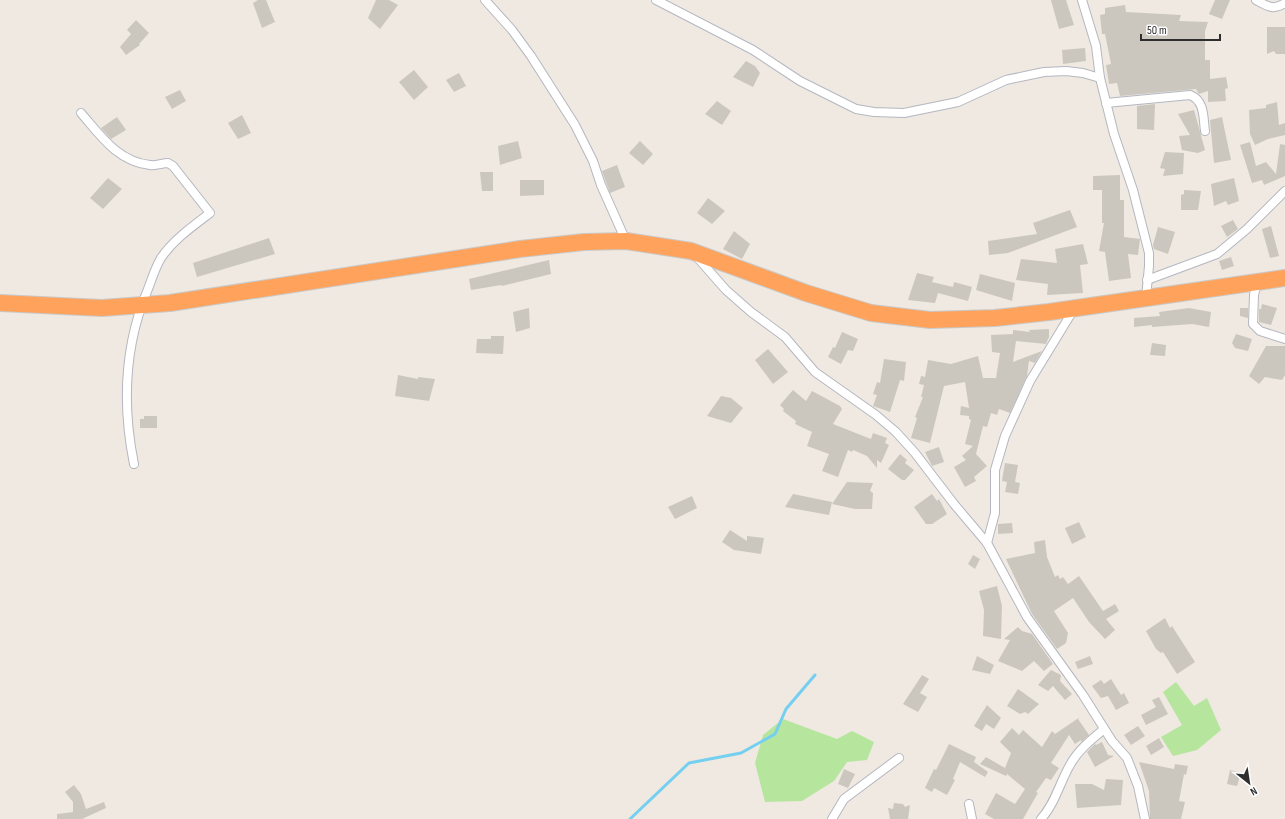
<svg xmlns="http://www.w3.org/2000/svg" width="1285" height="819" font-family="'Sofia Sans Condensed',sans-serif">
	<style>
		.green { fill: #b6e59e }
		.lines { fill: none; stroke-linecap: round; stroke-linejoin: round }
		.stream { stroke: #75cff0; stroke-width: 3 }
		.building { fill: #cbc7bf }
		.street-casing { stroke: #b4b7c1; stroke-width: 10 }
		.highway-casing { stroke: #c9c9c9; stroke-width: 18 }
		.street { stroke: #fff; stroke-width: 8 }
		.highway { stroke: #ffa35c; stroke-width: 16 }
	</style>
	<rect width="100%" height="100%" fill="#efe9e1"/>
	<g class="green">
		<polygon points="1176,682 1194,706 1207,698 1221,730 1197,750 1173,756 1161,737 1182,725 1163,692"/>
		<polygon points="783,719 837,739 852,731 874,742 867,760 847,762 834,781 802,801 765,802 755,763 763,735"/>
	</g>
	<g class="lines">
		<polyline class="stream" points="630,819 689,763 741,753 775,734 786,709 815,675"/>
	</g>
	<g class="building">
		<polygon points="258,0 266,0 275,22 262,28 253,3"/>
		<polygon points="376,0 389,0 398,5 380,29 368,18"/>
		<polygon points="1051,0 1066,0 1074,25 1059,29"/>
		<polygon points="1215,0 1230,0 1222,19 1209,14"/>
		<polygon points="1125,5 1126,12 1181,15 1179,21 1208,22 1205,31 1205,60 1210,60 1210,79 1226,77 1228,88 1225,89 1226,101 1208,102 1208,91 1199,94 1196,89 1120,96 1117,83 1109,84 1106,65 1111,64 1105,34 1102,34 1100,15 1105,14 1105,8"/>
		<polygon points="136,20 149,33 139,44 140,45 126,55 120,47 131,34 127,30"/>
		<polygon points="1267,27 1285,27 1285,54 1276,54 1274,51 1267,54"/>
		<polygon points="1085,48 1086,61 1063,64 1062,50"/>
		<polygon points="746,61 755,66 760,73 753,87 733,77"/>
		<polygon points="414,70 428,87 414,100 399,82"/>
		<polygon points="459,73 466,86 454,92 446,80"/>
		<polygon points="180,90 186,101 172,109 165,97"/>
		<polygon points="717,101 731,111 722,125 705,114"/>
		<polygon points="1277,102 1279,125 1285,123 1285,135 1268,139 1255,145 1250,134 1249,110 1266,108 1266,105"/>
		<polygon points="1155,104 1154,130 1137,129 1137,106"/>
		<polygon points="1194,110 1205,150 1198,153 1182,150 1179,136 1190,135 1178,114"/>
		<polygon points="242,115 251,133 238,139 228,123"/>
		<polygon points="117,117 126,130 111,139 101,128"/>
		<polygon points="1222,117 1231,160 1214,163 1210,120"/>
		<polygon points="518,141 522,158 500,165 498,146"/>
		<polygon points="640,141 653,154 643,165 629,153"/>
		<polygon points="1250,142 1256,166 1266,162 1276,174 1280,144 1285,145 1285,176 1264,185 1262,180 1252,183 1240,145"/>
		<polygon points="1165,152 1184,153 1183,174 1163,176 1165,169 1160,168"/>
		<polygon points="617,165 625,187 610,193 602,171"/>
		<polygon points="480,172 493,172 493,191 482,191"/>
		<polygon points="1120,175 1120,200 1124,200 1124,237 1140,239 1138,255 1128,254 1131,278 1109,281 1105,252 1099,251 1104,223 1102,223 1102,190 1093,190 1093,176"/>
		<polygon points="108,178 122,189 103,209 90,198"/>
		<polygon points="1234,178 1239,201 1228,205 1226,201 1214,206 1211,184"/>
		<polygon points="520,180 544,180 544,195 520,196"/>
		<polygon points="1184,190 1201,191 1198,210 1181,210 1181,195 1184,194"/>
		<polygon points="708,198 725,211 712,224 697,213"/>
		<polygon points="1070,210 1077,227 1008,253 989,255 988,241 1037,234 1033,223"/>
		<polygon points="1233,220 1238,229 1227,237 1221,226"/>
		<polygon points="1271,226 1279,256 1270,258 1262,229"/>
		<polygon points="1158,227 1175,232 1168,254 1154,249 1153,245"/>
		<polygon points="734,231 750,244 742,259 723,249"/>
		<polygon points="269,238 275,254 197,277 193,263"/>
		<polygon points="1083,244 1088,264 1080,265 1083,293 1047,295 1048,284 1016,280 1021,259 1057,263 1055,249"/>
		<polygon points="1231,257 1234,266 1222,270 1219,261"/>
		<polygon points="549,260 551,274 502,286 501,285 471,290 469,279"/>
		<polygon points="917,273 934,277 932,282 953,287 954,282 972,287 968,301 938,293 935,303 908,300"/>
		<polygon points="980,274 1015,283 1012,301 976,290"/>
		<polygon points="1262,304 1277,308 1271,325 1259,322 1259,309 1261,309"/>
		<polygon points="529,308 530,328 516,332 513,312"/>
		<polygon points="1189,308 1211,312 1209,327 1192,324 1152,327 1152,325 1134,327 1134,318 1160,316 1159,312"/>
		<polygon points="1240,308 1248,308 1248,318 1240,316"/>
		<polygon points="1049,329 1049,337 1046,344 1016,341 1013,362 1042,351 1035,363 1029,361 1027,376 1010,413 999,409 997,415 991,413 987,427 983,426 976,454 987,466 974,477 976,481 965,487 954,467 966,460 962,456 973,446 965,444 971,420 969,419 969,416 960,415 961,406 969,408 965,382 944,386 930,443 911,438 917,418 915,417 923,397 921,397 924,385 919,384 921,376 925,377 928,360 951,364 978,356 983,378 996,378 1000,353 992,352 991,335 1013,334 1013,330 1030,332 1029,330"/>
		<polygon points="842,332 858,339 853,351 848,350 841,364 828,357 833,347 835,348"/>
		<polygon points="1236,334 1252,339 1248,351 1235,348 1232,343"/>
		<polygon points="491,336 504,336 503,354 476,353 477,339 491,339"/>
		<polygon points="1152,343 1166,345 1165,356 1150,355"/>
		<polygon points="1266,346 1285,346 1285,375 1282,380 1265,377 1259,384 1249,376"/>
		<polygon points="768,349 788,372 773,384 755,360"/>
		<polygon points="884,359 906,362 904,381 900,380 890,412 873,406 877,395 873,394 877,382 880,383"/>
		<polygon points="398,375 418,379 418,377 435,379 429,401 395,396"/>
		<polygon points="793,390 806,401 812,391 840,406 842,409 833,424 871,439 873,433 887,438 885,443 889,445 881,463 877,460 877,468 867,456 853,450 852,452 848,450 838,477 822,471 829,454 807,446 812,432 795,424 796,421 783,411 784,409 780,405"/>
		<polygon points="721,396 731,398 743,408 731,423 707,416"/>
		<polygon points="144,416 157,416 157,428 140,428 140,419 144,419"/>
		<polygon points="939,447 944,462 932,466 925,452"/>
		<polygon points="900,454 907,460 905,463 914,470 905,480 902,480 888,469"/>
		<polygon points="1005,463 1018,465 1015,482 1020,483 1018,494 1005,492 1007,482 1002,481"/>
		<polygon points="847,482 873,483 870,491 873,493 872,509 855,509 832,504"/>
		<polygon points="793,494 832,502 829,515 785,507"/>
		<polygon points="932,494 937,501 939,499 947,514 932,524 926,524 914,507"/>
		<polygon points="692,496 697,508 675,519 668,507"/>
		<polygon points="1079,522 1086,537 1072,544 1065,528"/>
		<polygon points="1012,523 1013,533 998,534 998,524"/>
		<polygon points="730,530 747,541 747,536 764,538 761,554 734,550 722,542"/>
		<polygon points="1045,540 1047,557 1055,577 1058,575 1060,579 1063,577 1068,584 1079,576 1103,611 1115,604 1119,611 1106,619 1115,630 1105,639 1089,622 1073,598 1054,611 1068,633 1066,643 1057,649 1032,614 1006,559 1035,553 1034,542"/>
		<polygon points="973,555 980,559 975,569 968,564"/>
		<polygon points="997,586 1002,606 1001,639 983,636 984,610 979,591"/>
		<polygon points="1165,618 1170,628 1172,626 1195,662 1177,674 1163,652 1161,653 1156,649 1146,631"/>
		<polygon points="1018,627 1022,631 1032,634 1053,664 1044,671 1034,661 1022,671 998,661 1010,640 1004,639"/>
		<polygon points="977,656 994,665 990,674 972,670"/>
		<polygon points="1090,656 1093,664 1078,669 1075,662"/>
		<polygon points="1051,670 1061,675 1060,681 1072,694 1065,700 1053,686 1048,691 1038,685"/>
		<polygon points="922,675 929,679 920,693 927,697 918,712 903,704"/>
		<polygon points="1111,679 1121,695 1124,693 1129,703 1116,710 1108,696 1101,698 1092,686 1101,680 1104,684"/>
		<polygon points="1018,689 1039,704 1028,714 1025,712 1020,714 1007,706"/>
		<polygon points="1159,697 1168,714 1146,725 1141,715 1156,707 1152,700"/>
		<polygon points="987,705 1001,718 994,729 986,724 982,731 974,726"/>
		<polygon points="1080,717 1078,719 1089,735 1081,742 1081,740 1075,744 1069,735 1051,763 1059,768 1051,780 1046,778 1036,792 1038,793 1023,819 994,819 985,814 996,793 1015,804 1025,789 1007,774 1006,776 980,764 986,757 1005,768 1011,753 1000,742 1012,728 1019,735 1023,730 1042,747 1052,731 1055,734"/>
		<polygon points="1138,726 1145,736 1131,745 1124,735"/>
		<polygon points="1159,738 1164,747 1151,755 1146,746"/>
		<polygon points="1102,742 1108,755 1114,756 1095,767 1087,752 1095,744 1096,745"/>
		<polygon points="949,744 976,757 974,762 988,772 985,777 960,762 953,779 955,780 947,795 934,788 932,792 925,788 934,769 936,770"/>
		<polygon points="1139,762 1174,769 1175,764 1188,766 1186,775 1184,774 1179,801 1185,802 1181,819 1150,819 1149,791"/>
		<polygon points="844,769 855,774 848,788 838,784"/>
		<polygon points="1230,770 1241,773 1237,786 1227,784"/>
		<polygon points="1106,779 1123,780 1121,805 1077,808 1075,784 1092,784 1104,790"/>
		<polygon points="74,785 81,794 86,809 104,802 106,808 82,819 57,819 57,814 73,812 73,802 65,792"/>
		<polygon points="894,803 903,804 905,807 910,805 908,819 890,819 888,808 893,809"/>
	</g>
	<g class="lines">
		<defs>
			<g id="street">
				<polyline points="485,0 512,30 531,56 575,125 593,161 601,185 626,241"/>
				<polyline points="656,0 753,50 800,81 856,109 874,112 904,113 958,102 1006,80 1044,72 1066,71 1083,73 1100,78"/>
				<polyline points="1082,0 1096,46 1100,78 1114,134 1133,190 1149,253 1149,266 1146,298"/>
				<path d="M1256 0C1267 6 1273 11 1285 3"/>
				<path d="M1106 103 1190 95C1205 101 1203 117 1205 131"/>
				<path d="M81 113C100 135 118 162 150 165 156 166 162 163 168 163L173 166 210 213C193 226 173 240 161 258 155 268 152 279 148 289 124 346 122 405 134 464"/>
				<polyline points="696,256 726,290 751,312 785,337 815,372 876,415 896,432 915,453 954,504 987,543 1027,617 1083,695 1112,741 1127,758 1138,786 1145,819"/>
				<polyline points="1147,280 1217,254 1247,229 1285,191"/>
				<polyline points="1257,282 1254,295 1253,324 1260,331 1285,339"/>
				<polyline points="987,543 995,513 995,470 1005,436 1030,381 1074,309"/>
				<polyline points="969,804 972,819"/>
				<polyline points="832,819 844,799 899,758"/>
				<path d="M1041 819C1055 804 1060 782 1070 765 1078 750 1092 739 1104 729"/>
			</g>
			<polyline id="highway" points="0,303 102,308 170,303 520,249 584,242 626,241 691,251 806,293 871,313 930,320 995,318 1049,312 1285,278"/>
		</defs>
		<use href="#street" class="street-casing"/>
		<use href="#highway" class="highway-casing"/>
		<use href="#street" class="street"/>
		<use href="#highway" class="highway"/>
	</g>
	<g transform="translate(1249 783) rotate(150)" stroke="#ffffff" stroke-width="3" paint-order="stroke">
	<path d="M0-3L7 15L0 10L-7 15Z" fill="#2e2e2e"/>
	<text y="-6" font-size="11" font-weight="bold" text-anchor="middle" fill="#2e2e2e">N</text>
	</g>
	<path d="M1141 34v6h79v-6" fill="none" stroke="#2e2e2e" stroke-width="2"/>
	<text x="1147" y="34" font-size="12" fill="#2e2e2e" stroke="#ffffff" stroke-width="3" paint-order="stroke">50 m</text>
</svg>
